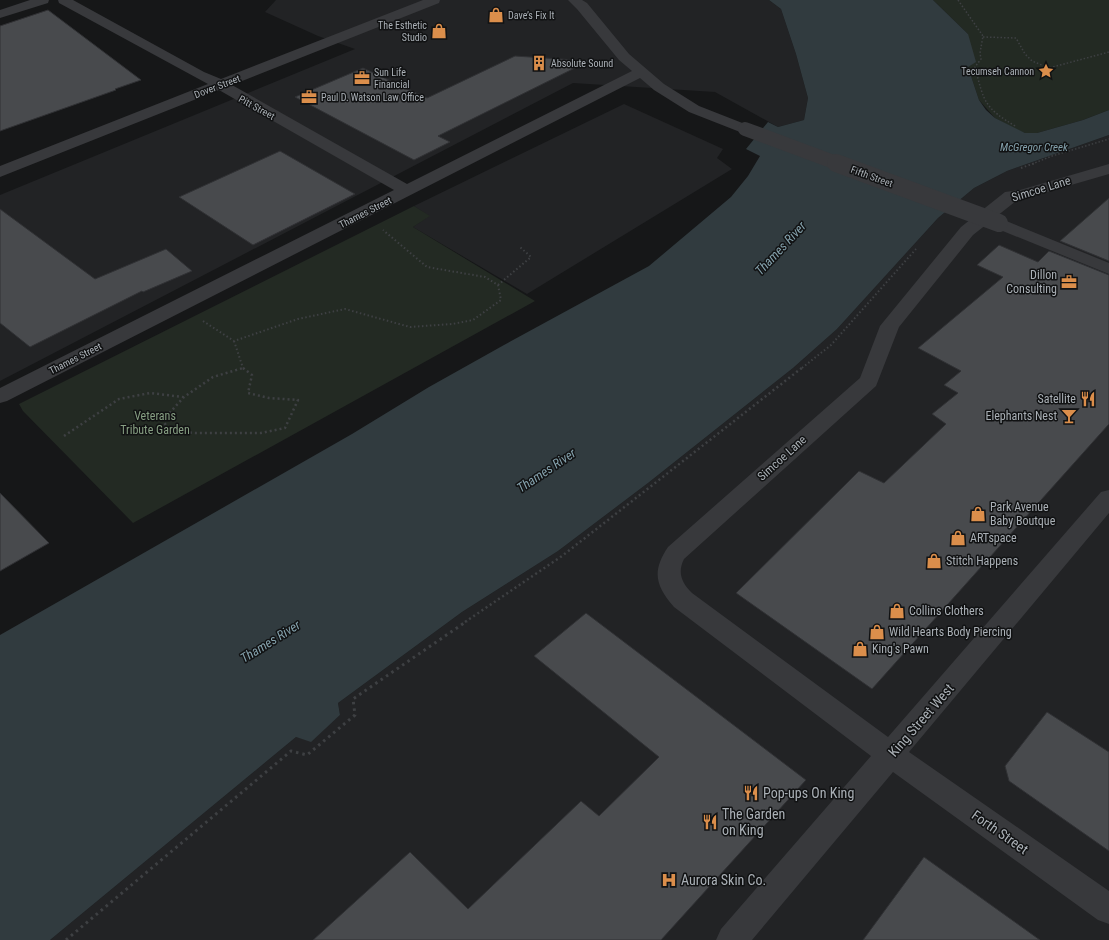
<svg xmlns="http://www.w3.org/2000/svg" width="1109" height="940" font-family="'Roboto Condensed',sans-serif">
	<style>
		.built { fill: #222325 }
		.green { fill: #232a23 }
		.water { fill: #313b3f }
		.building { fill: #484a4d; stroke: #303134 }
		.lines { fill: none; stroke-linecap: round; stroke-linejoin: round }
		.path-far3 { stroke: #3e4043; stroke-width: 1.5; stroke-dasharray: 1.5 2; stroke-linecap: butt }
		.path-far2 { stroke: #3e4043; stroke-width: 2; stroke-dasharray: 1.5 2.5; stroke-linecap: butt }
		.path-far1 { stroke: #3e4043; stroke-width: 2.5; stroke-dasharray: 2 3; stroke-linecap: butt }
		.path { stroke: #3e4043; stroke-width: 3; stroke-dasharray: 2.5 4; stroke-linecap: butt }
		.minor { fill: #38393c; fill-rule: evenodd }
		.minor-bridge-far1 { stroke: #38393c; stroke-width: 14 }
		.minor-bridge { stroke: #38393c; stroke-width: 18 }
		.labels { text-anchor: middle; stroke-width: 3; stroke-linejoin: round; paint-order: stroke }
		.far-poi-label { font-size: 10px; fill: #aab0b6; stroke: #111213; text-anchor: start }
		.far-street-label { font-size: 10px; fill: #aab0b6; stroke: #111213 }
		.far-water-label { font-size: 11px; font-style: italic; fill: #85a2ad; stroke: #111213 }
		.street-label { font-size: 12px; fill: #aab0b6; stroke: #111213 }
		.poi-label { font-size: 12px; fill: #aab0b6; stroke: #111213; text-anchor: start }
		.park-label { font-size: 12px; fill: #879f83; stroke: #111213 }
		.water-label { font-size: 13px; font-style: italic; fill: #85a2ad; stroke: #111213 }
		.near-street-label { font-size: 14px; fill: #aab0b6; stroke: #111213 }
		.near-poi-label { font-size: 14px; fill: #aab0b6; stroke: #111213; text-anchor: start }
	</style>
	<rect width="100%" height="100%" fill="#161718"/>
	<g class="built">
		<polygon points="276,0 769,0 781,9 796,54 808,98 804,120 778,127 715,92 573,83 0,381 0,195 355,49 318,36 265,12"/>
		<polygon points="624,104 723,149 717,158 732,169 527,294 413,227 429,216 414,206"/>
		<polygon points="1109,135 1109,940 50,940 296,737 311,741 340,715 338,703 462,612 558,551 648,483 793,368 837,329 938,218 974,188 1007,171"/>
	</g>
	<g class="green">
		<polygon points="933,0 1109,0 1109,110 1083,120 1037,133 1025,133 1017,130 995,118 979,100 968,67 968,34"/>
		<polygon points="414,206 430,216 413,227 535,301 133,523 23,411 19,404"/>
	</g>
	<polygon class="water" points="769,0 933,0 968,34 976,62 968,67 979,100 986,110 995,118 1025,133 1037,133 1083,120 1109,110 1109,135 1007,171 974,188 938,218 837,329 793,368 648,483 558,551 462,612 338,703 340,715 311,742 296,737 50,940 0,940 0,635 352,434 429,387 504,345 649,266 731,197 748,176 760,156 746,149 768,122 778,127 804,120 808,98 796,54 781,9"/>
	<g class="building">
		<polygon points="48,10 141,80 115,89 116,90 0,131 0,26"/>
		<polygon points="515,56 589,61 438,136 450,142 414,160 295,97 363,68 427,98"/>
		<polygon points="280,151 355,194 253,245 179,197"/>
		<polygon points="1109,198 1109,261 1060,241"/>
		<polygon points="0,209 95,279 166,249 192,271 143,292 142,291 30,347 0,323"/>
		<polygon points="999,245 1038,262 1049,251 1109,275 1109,424 872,689 736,593 859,471 884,483 946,424 932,414 958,393 944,385 961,371 918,348 1003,277 977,265"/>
		<polygon points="0,493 49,543 0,571"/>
		<polygon points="586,613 806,780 661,940 313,940 410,852 468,909 581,801 599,816 659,757 534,656"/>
		<polygon points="1047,712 1109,752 1109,851 1009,781 1005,766"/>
		<polygon points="924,857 1040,940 863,940"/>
	</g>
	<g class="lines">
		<g class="path-far3">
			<path d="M958 0 983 36 980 53 981 59 975 67C984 102 984 108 1017 127"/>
			<polyline points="983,37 1016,38 1025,54 1032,61 1049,68 1109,52"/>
			<polyline points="1032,164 1052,156 1109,139"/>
		</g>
		<g class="path-far2">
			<polyline points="1021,168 1035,163"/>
			<polyline points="498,285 531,257 520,247"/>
			<polyline points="203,321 234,341 298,319 345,309 410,327 452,324 473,320 501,300 498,285 485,277 427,267 383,230"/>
			<polyline points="234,341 243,368"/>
			<polyline points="802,368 831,345 916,249"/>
		</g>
		<g class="path-far1">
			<polygon points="243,368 252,375 248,393 269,398 298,400 285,428 261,433 195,433 169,431 163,420 184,397 213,377"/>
			<polyline points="64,436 119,399 150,393 183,397"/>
			<polyline points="465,622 562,556 803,367"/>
		</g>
		<polyline class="path" points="66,940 291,751 307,755 355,715 353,699 467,621"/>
		<g class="minor">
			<polygon points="30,0 49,0 48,3 0,18 0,10"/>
			<polygon points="58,0 73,0 204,72 221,79 423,0 440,0 439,3 232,85 407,184 632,71 619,60 577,9 568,0 582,0 587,3 629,54 664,84 699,106 750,126 753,129 750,132 745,134 740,132 689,112 654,90 640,78 7,401 0,403 0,388 394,190 219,90 0,177 0,166 208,84 59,3"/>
			<path d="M1109 164V174L1016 201 973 235 899 327 876 386 684 559C677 573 682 583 692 593L888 737 1101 492 1109 490V513L909 752 1109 891V924L1098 920 893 772 752 940H716L721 929 871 756 674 607C655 585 652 571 668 547L860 378 880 326 961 227 1005 192 1020 190Z"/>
			<polygon points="999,218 1109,263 1109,274 993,227 990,223 993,219"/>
		</g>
		<polyline class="minor-bridge-far1" points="745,129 839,164"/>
		<polyline class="minor-bridge" points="836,163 999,223"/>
	</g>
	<defs>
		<symbol id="shop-bare" viewBox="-9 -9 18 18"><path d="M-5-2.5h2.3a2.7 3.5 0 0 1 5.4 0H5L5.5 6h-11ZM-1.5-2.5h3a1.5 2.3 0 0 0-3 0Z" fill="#db8e4b" stroke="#111213" stroke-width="2.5" paint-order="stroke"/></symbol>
		<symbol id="building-bare" viewBox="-9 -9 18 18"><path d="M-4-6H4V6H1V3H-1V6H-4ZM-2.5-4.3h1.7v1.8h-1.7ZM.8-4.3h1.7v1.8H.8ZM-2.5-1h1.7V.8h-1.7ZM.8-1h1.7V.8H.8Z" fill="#db8e4b" stroke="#111213" stroke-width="2.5" paint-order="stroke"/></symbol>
		<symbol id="sight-bare" viewBox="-9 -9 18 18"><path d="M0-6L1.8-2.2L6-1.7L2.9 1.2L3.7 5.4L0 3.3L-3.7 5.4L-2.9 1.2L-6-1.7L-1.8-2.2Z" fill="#db8e4b" stroke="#111213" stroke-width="2.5" paint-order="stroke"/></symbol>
		<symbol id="office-bare" viewBox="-9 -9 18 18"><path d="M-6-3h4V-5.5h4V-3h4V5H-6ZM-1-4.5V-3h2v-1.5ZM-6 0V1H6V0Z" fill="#db8e4b" stroke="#111213" stroke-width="2.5" paint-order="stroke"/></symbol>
		<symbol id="restaurant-bare" viewBox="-9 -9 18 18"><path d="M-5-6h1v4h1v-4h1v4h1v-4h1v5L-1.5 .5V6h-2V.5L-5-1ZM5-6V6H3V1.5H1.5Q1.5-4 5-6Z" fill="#db8e4b" stroke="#111213" stroke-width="2.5" paint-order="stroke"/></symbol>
		<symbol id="bar-bare" viewBox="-9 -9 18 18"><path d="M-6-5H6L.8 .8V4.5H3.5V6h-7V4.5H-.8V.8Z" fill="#db8e4b" stroke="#111213" stroke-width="2.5" paint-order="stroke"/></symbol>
		<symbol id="hospital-bare" viewBox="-9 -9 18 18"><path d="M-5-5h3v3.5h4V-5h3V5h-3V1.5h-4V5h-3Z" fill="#db8e4b" stroke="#111213" stroke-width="2.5" paint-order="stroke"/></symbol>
	</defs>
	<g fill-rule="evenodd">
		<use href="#shop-bare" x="485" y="4" width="22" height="22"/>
		<use href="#shop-bare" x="428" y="20" width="22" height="22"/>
		<use href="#building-bare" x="528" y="52" width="22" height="22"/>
		<use href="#sight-bare" x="1035" y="60" width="22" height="22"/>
		<use href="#office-bare" x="351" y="67" width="22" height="22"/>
		<use href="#office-bare" x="298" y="86" width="22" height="22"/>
		<use href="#office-bare" x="1058" y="271" width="22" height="22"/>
		<use href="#restaurant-bare" x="1077" y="388" width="22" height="22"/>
		<use href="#bar-bare" x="1058" y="405" width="22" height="22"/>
		<use href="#shop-bare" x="967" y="503" width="22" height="22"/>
		<use href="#shop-bare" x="947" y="527" width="22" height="22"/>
		<use href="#shop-bare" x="923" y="550" width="22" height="22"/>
		<use href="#shop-bare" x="886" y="600" width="22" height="22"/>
		<use href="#shop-bare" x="866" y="621" width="22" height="22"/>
		<use href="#shop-bare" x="849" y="638" width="22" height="22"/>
		<use href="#restaurant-bare" x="740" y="782" width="22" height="22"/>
		<use href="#restaurant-bare" x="699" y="811" width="22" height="22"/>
		<use href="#hospital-bare" x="658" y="869" width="22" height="22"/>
	</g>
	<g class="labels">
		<g class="far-poi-label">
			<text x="508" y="19">Dave’s Fix It</text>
			<text x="427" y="29" text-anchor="end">The Esthetic<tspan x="427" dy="12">Studio</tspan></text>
			<text x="551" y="67">Absolute Sound</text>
			<text x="1034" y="75" text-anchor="end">Tecumseh Cannon</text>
			<text x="374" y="76">Sun Life<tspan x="374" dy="12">Financial</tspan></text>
			<text x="321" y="101">Paul D. Watson Law Office</text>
		</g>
		<g class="far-street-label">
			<text transform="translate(217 86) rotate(-21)" y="4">Dover Street</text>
			<text transform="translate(257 107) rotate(29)" y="4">Pitt Street</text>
			<text transform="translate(872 176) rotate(20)" y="4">Fifth Street</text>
			<text transform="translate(365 212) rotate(-27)" y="4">Thames Street</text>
			<text transform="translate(75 358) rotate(-27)" y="4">Thames Street</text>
		</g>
		<g class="far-water-label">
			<text x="1034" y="151">McGregor Creek</text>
		</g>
		<g class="street-label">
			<text transform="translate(1041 189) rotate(-17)" y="4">Simcoe Lane</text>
			<text transform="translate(782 458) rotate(-42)" y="4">Simcoe Lane</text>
		</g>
		<g class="poi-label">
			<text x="1057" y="279" text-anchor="end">Dillon<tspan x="1057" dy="14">Consulting</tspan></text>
			<text x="1076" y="403" text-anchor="end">Satellite</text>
			<text x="1057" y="420" text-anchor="end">Elephants Nest</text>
			<text x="990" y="511">Park Avenue<tspan x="990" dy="14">Baby Boutque</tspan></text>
			<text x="970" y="542">ARTspace</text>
			<text x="946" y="565">Stitch Happens</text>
			<text x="909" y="615">Collins Clothers</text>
			<text x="889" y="636">Wild Hearts Body Piercing</text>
			<text x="872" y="653">King's Pawn</text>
		</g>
		<g class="park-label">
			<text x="155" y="420">Veterans<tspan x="155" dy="14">Tribute Garden</tspan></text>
		</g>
		<g class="water-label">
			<text transform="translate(780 248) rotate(-47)" y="5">Thames River</text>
			<text transform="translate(546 470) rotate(-34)" y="5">Thames River</text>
			<text transform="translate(270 641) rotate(-32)" y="5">Thames River</text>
		</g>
		<g class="near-street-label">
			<text transform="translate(921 720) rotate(-49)" y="5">King Street West</text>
			<text transform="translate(1000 832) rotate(35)" y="5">Forth Street</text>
		</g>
		<g class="near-poi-label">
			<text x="763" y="798">Pop-ups On King</text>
			<text x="722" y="819">The Garden<tspan x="722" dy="16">on King</tspan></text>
			<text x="681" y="885">Aurora Skin Co.</text>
		</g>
	</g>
</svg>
